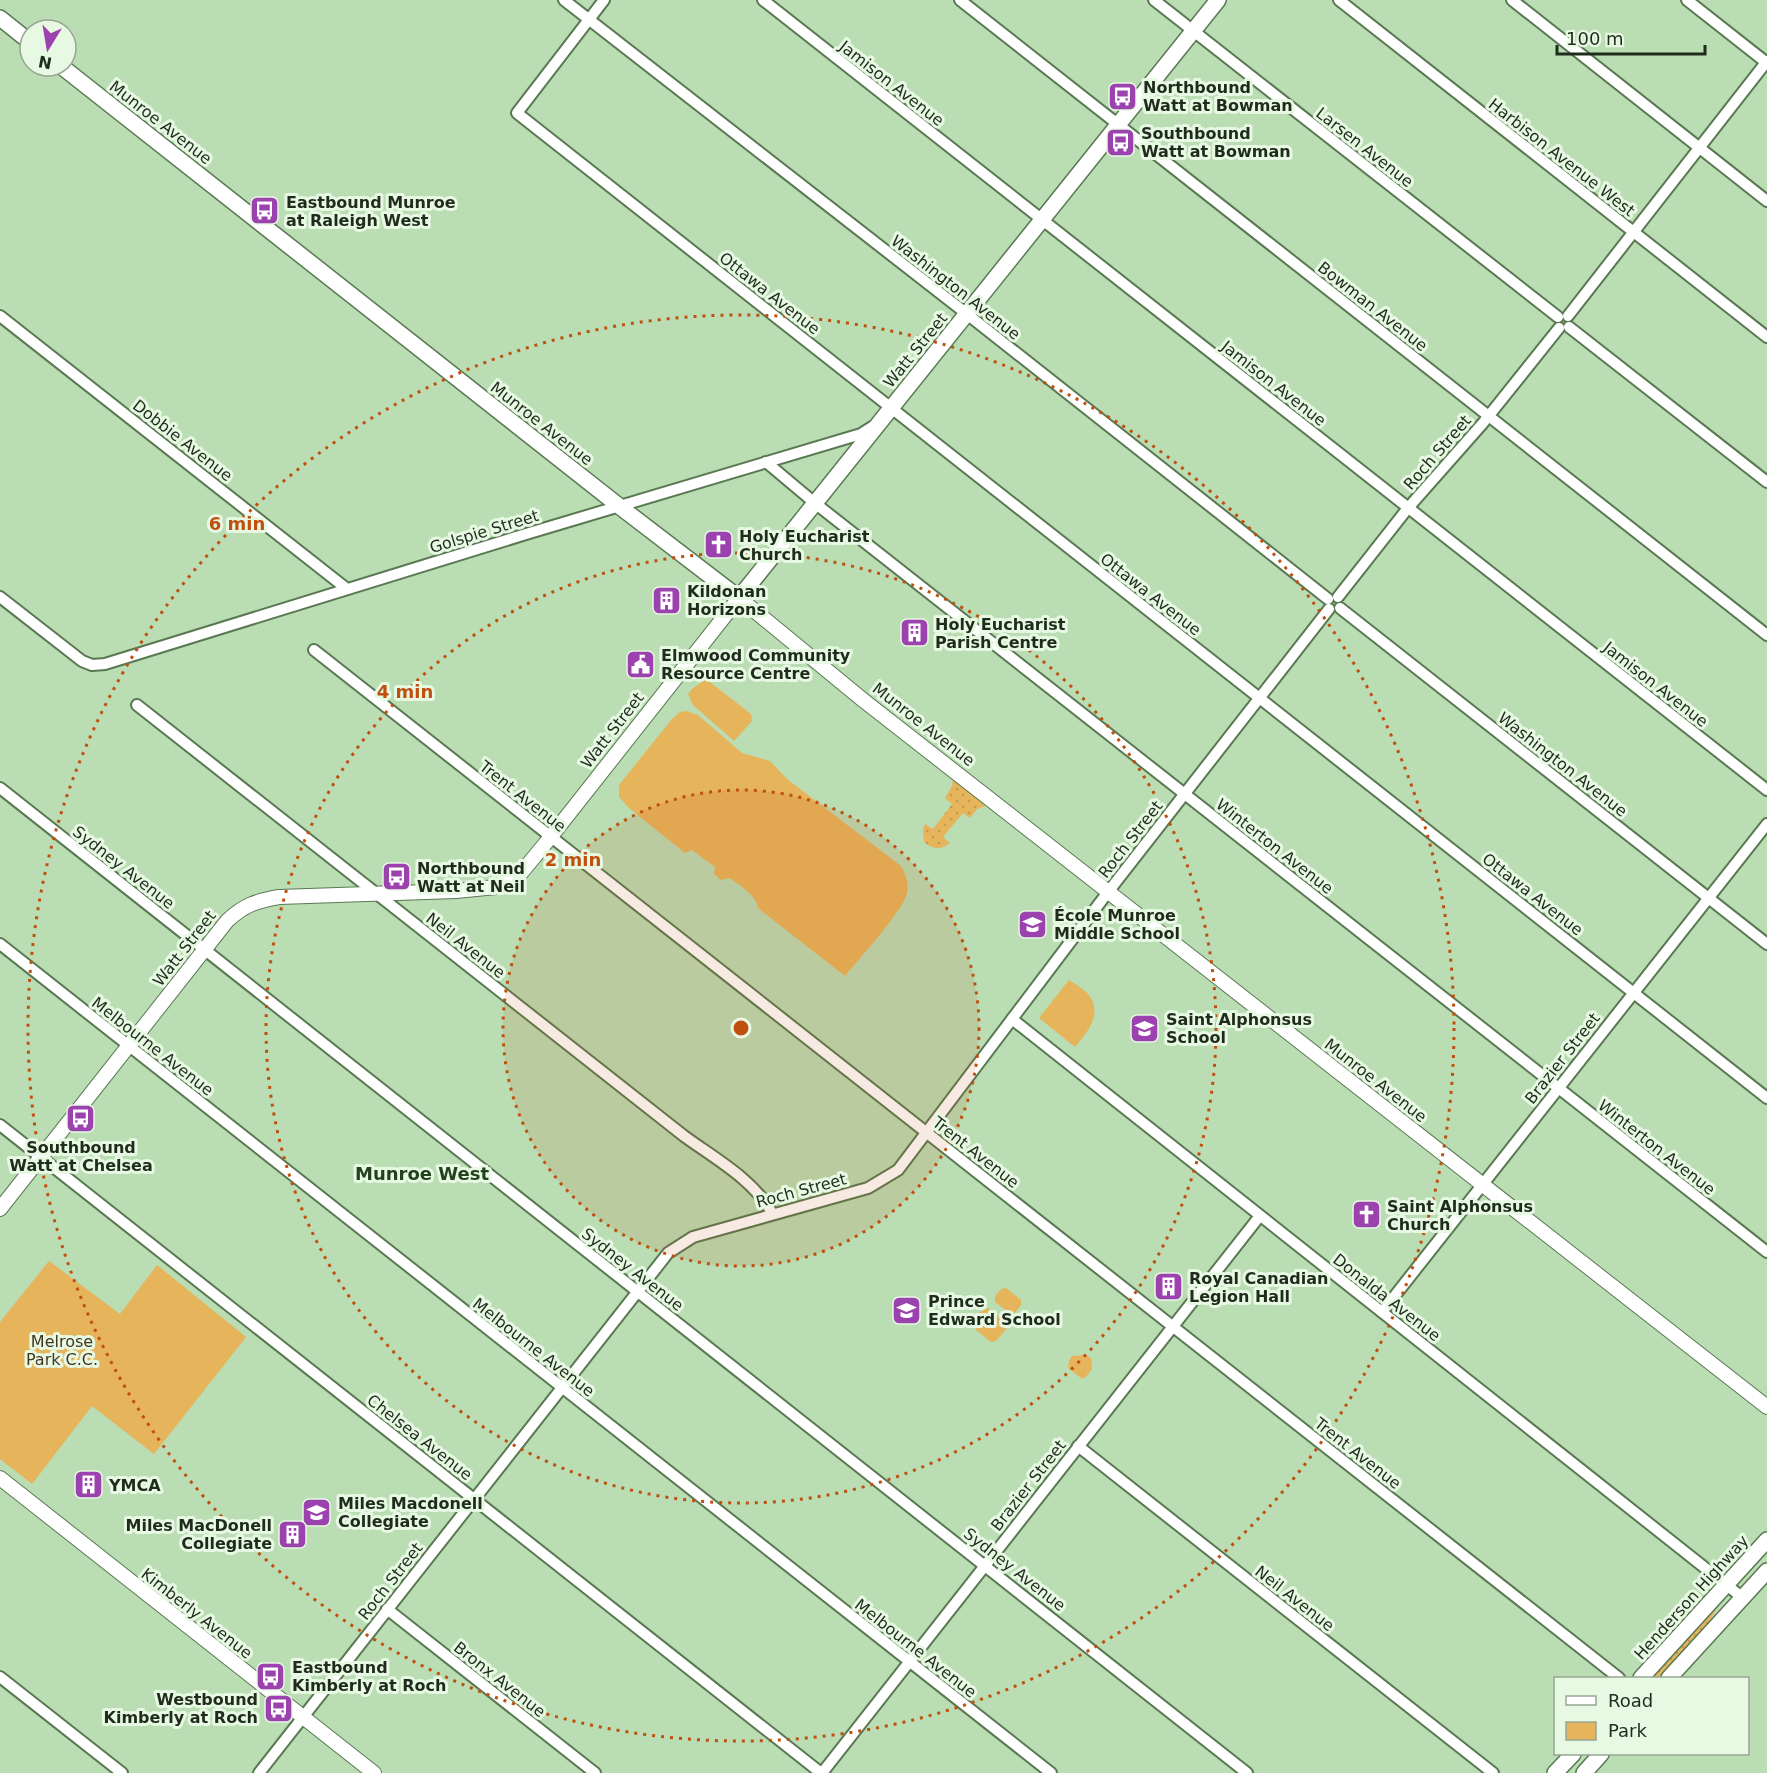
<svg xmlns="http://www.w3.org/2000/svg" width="1767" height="1773" font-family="'DejaVu Sans',sans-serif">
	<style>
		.grass { fill: url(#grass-dots) }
		.green { fill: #e6b45b }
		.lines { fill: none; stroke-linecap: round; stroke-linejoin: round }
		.minor-casing { stroke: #5a7953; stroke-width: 14 }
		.tertiary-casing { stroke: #5a7953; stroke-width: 16 }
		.secondary-casing { stroke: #5a7953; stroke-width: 18 }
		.minor { stroke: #fff; stroke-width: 10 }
		.tertiary { stroke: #fff; stroke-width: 14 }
		.secondary { stroke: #fff; stroke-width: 15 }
		.ring { fill: none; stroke: #c0500f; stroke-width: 3; stroke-dasharray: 3 6 }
		.labels { text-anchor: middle; stroke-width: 6; stroke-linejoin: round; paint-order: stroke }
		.street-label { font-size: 16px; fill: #1f2c1c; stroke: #e7f8e3 }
		.poi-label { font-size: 16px; font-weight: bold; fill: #1f2c1c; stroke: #e7f8e3; text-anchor: start }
		.park-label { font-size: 16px; fill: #433620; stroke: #e7f8e3 }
		.neighbourhood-label { font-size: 18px; font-weight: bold; fill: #24411e; stroke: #e7f8e3 }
		.centre { fill: #c0500f; stroke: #e7f8e3; stroke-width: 3 }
		.ring-label { font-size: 18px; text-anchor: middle; font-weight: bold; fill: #c0500f; stroke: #e7f8e3; stroke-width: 6; stroke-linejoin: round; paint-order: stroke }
	</style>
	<defs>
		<pattern id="grass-dots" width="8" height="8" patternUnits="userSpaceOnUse" patternTransform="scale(1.5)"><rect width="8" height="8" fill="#e6b45b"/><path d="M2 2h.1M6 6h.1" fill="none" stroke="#c59b4f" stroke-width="1.8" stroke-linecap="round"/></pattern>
	</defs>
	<rect width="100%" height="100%" fill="#baddb3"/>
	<g class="grass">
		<path d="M953 778 988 805 977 809 970 818 963 813 943 837 950 843C941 850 933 850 924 842L923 829 925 824 933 829 952 804 945 798 952 786Z"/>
		<polygon points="1722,1599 1709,1622 1658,1678 1648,1678"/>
	</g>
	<g class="green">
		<polygon points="706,679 751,714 752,721 734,741 693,705 688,694 692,689"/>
		<path d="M686 711 698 715 742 753 770 761 787 779 901 866C906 875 909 883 907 893 903 911 859 959 845 976L758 908C756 895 740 885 729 878L721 880 714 874 715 867 692 850 685 853 629 808 619 797V785L672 719 680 712Z"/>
		<path d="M1069 980C1075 984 1084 989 1089 995 1103 1014 1087 1033 1075 1047L1039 1018Z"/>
		<polygon points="49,1261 120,1314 157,1265 246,1337 154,1454 92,1406 32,1484 0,1459 0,1322"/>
		<polygon points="1006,1288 1021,1300 1021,1305 1015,1313 1010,1313 995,1302 995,1296 1001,1289"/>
		<polygon points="988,1308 1006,1322 1007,1328 996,1341 991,1342 976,1330 974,1318 980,1312"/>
		<polygon points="1086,1355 1091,1358 1092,1369 1085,1378 1081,1378 1068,1368 1069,1361 1072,1356"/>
	</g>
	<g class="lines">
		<defs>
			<g id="minor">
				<polyline points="564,0 967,314 1328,599"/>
				<polyline points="604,0 517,113 1767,1098"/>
				<polyline points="763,0 1767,790"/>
				<polyline points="960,0 1767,635"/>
				<polyline points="1154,0 1558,317"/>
				<polyline points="1339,0 1767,337"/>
				<polyline points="1512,0 1767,201"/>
				<polyline points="1687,0 1767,63"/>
				<polyline points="0,316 347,589"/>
				<polyline points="1568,316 1767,61"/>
				<polyline points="1569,327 1767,482"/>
				<polyline points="766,462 816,504 1767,1252"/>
				<polyline points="0,597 82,661 92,665 105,664 526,534 861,434 872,427"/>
				<polyline points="1338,597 1408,508 1483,423 1559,328"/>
				<polyline points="1340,608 1767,944"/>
				<polyline points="314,650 1619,1678"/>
				<path d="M137 705 684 1136C714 1158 753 1179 772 1213"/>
				<polyline points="0,788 1247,1773"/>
				<polyline points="0,944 1051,1773"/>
				<polyline points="1012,1019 1743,1598"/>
				<polyline points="0,1125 821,1773"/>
				<polyline points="1382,1312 1767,824"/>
				<polyline points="1078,1446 1493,1773"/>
				<polyline points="387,1609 595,1773"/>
				<polyline points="0,1677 122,1773"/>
				<polyline points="259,1773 668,1253 693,1237 868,1188 898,1170 1108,892 1329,609"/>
				<polyline points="822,1773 1259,1217"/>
			</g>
			<g id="tertiary">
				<path d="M0 1209 227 921C244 905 256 901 279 897L456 891 496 887 509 882 521 873 545 844 739 598 863 700 1097 883 1767 1407"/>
				<polyline points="0,1478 374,1773"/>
			</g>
			<g id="secondary">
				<polyline points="0,18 30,42"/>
				<polyline points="61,66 619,506 739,598 1218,0"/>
				<polyline points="1641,1678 1767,1540"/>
				<polyline points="1669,1678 1767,1571"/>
				<polyline points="1555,1773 1573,1754"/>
				<polyline points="1584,1773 1601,1754"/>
			</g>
		</defs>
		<use href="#minor" class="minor-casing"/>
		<use href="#tertiary" class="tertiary-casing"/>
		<use href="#secondary" class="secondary-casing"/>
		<use href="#minor" class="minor"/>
		<use href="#tertiary" class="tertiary"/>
		<use href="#secondary" class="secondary"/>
	</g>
	<circle cx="741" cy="1028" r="238" fill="#c0500f" fill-opacity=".12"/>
	<g class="ring">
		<circle cx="741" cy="1028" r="238"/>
		<circle cx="741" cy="1028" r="475"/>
		<circle cx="741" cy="1028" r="713"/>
	</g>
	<defs>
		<symbol id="bus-square" viewBox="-11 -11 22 22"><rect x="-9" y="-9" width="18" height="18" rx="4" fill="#9b42ae" stroke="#e7f8e3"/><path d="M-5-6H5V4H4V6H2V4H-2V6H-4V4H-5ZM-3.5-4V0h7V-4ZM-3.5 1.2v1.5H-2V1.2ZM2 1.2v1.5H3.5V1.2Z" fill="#fff"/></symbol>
		<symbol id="church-square" viewBox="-11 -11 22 22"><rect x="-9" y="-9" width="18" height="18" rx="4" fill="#9b42ae" stroke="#e7f8e3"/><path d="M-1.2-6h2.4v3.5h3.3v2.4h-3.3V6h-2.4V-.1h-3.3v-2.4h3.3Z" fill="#fff"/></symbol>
		<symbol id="building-square" viewBox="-11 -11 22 22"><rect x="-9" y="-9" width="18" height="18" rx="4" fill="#9b42ae" stroke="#e7f8e3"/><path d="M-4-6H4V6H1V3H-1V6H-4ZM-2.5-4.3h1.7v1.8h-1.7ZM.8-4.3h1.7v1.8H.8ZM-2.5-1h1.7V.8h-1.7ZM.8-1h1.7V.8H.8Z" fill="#fff"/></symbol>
		<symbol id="civic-square" viewBox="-11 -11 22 22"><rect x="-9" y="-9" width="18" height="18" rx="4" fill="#9b42ae" stroke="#e7f8e3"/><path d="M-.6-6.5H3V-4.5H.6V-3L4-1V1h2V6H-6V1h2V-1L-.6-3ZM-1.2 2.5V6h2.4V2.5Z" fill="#fff"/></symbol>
		<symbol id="school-square" viewBox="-11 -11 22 22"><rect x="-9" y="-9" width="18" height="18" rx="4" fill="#9b42ae" stroke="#e7f8e3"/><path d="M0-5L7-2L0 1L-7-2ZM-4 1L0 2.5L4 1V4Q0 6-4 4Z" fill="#fff"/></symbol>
	</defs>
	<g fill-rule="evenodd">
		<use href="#bus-square" x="1106" y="80" width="33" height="33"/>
		<use href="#bus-square" x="1104" y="126" width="33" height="33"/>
		<use href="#bus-square" x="248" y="194" width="33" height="33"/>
		<use href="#church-square" x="702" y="528" width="33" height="33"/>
		<use href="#building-square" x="650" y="584" width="33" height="33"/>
		<use href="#building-square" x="898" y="616" width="33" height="33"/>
		<use href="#civic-square" x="624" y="648" width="33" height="33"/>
		<use href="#bus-square" x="380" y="860" width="33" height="33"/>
		<use href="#school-square" x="1016" y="908" width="33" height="33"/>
		<use href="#school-square" x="1128" y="1012" width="33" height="33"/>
		<use href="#bus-square" x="64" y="1102" width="33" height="33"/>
		<use href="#church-square" x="1350" y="1198" width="33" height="33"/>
		<use href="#building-square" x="1152" y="1270" width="33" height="33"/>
		<use href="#school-square" x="890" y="1294" width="33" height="33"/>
		<use href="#building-square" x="72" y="1468" width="33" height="33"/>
		<use href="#school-square" x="300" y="1496" width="33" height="33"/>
		<use href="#building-square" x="276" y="1518" width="33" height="33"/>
		<use href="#bus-square" x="254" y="1660" width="33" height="33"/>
		<use href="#bus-square" x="262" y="1692" width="33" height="33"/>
	</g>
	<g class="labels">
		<g class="street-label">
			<text transform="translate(892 83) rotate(38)" y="6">Jamison Avenue</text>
			<text transform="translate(161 122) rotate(38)" y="6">Munroe Avenue</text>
			<text transform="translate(1365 147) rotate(38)" y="6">Larsen Avenue</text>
			<text transform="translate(1562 157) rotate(38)" y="6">Harbison Avenue West</text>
			<text transform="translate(956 287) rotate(38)" y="6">Washington Avenue</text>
			<text transform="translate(770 293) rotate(38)" y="6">Ottawa Avenue</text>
			<text transform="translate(1373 306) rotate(38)" y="6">Bowman Avenue</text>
			<text transform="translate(915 350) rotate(-51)" y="6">Watt Street</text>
			<text transform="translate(1274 383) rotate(38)" y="6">Jamison Avenue</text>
			<text transform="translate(542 423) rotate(38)" y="6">Munroe Avenue</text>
			<text transform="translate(183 440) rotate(38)" y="6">Dobbie Avenue</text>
			<text transform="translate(1437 452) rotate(-49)" y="6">Roch Street</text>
			<text transform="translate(484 531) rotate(-17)" y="6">Golspie Street</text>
			<text transform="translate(1151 594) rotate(38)" y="6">Ottawa Avenue</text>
			<text transform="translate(1656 684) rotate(38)" y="6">Jamison Avenue</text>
			<text transform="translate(924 724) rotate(38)" y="6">Munroe Avenue</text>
			<text transform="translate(612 730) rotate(-52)" y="6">Watt Street</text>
			<text transform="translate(1563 764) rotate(38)" y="6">Washington Avenue</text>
			<text transform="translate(523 796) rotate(38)" y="6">Trent Avenue</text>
			<text transform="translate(1130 839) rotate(-52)" y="6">Roch Street</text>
			<text transform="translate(1275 846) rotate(38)" y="6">Winterton Avenue</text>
			<text transform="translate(124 867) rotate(38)" y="6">Sydney Avenue</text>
			<text transform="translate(1533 894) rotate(38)" y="6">Ottawa Avenue</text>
			<text transform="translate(466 945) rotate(38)" y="6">Neil Avenue</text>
			<text transform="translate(184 948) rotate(-52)" y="6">Watt Street</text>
			<text transform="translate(153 1046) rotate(38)" y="6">Melbourne Avenue</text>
			<text transform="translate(1562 1058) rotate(-52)" y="6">Brazier Street</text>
			<text transform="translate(1376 1080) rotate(38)" y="6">Munroe Avenue</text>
			<text transform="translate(1657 1147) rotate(38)" y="6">Winterton Avenue</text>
			<text transform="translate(976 1152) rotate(38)" y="6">Trent Avenue</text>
			<text transform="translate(801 1190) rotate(-15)" y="6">Roch Street</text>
			<text transform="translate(633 1269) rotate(38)" y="6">Sydney Avenue</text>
			<text transform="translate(1387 1297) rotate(38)" y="6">Donalda Avenue</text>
			<text transform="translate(534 1347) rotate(38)" y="6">Melbourne Avenue</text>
			<text transform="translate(420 1437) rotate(38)" y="6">Chelsea Avenue</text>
			<text transform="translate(1358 1453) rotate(38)" y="6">Trent Avenue</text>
			<text transform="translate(1028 1485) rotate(-52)" y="6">Brazier Street</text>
			<text transform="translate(1015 1569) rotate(38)" y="6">Sydney Avenue</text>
			<text transform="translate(390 1581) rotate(-52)" y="6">Roch Street</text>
			<text transform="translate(1691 1597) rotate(-48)" y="6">Henderson Highway</text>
			<text transform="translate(1295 1598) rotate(38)" y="6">Neil Avenue</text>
			<text transform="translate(197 1613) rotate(38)" y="6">Kimberly Avenue</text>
			<text transform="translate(916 1648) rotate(38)" y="6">Melbourne Avenue</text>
			<text transform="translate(500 1679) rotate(38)" y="6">Bronx Avenue</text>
		</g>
		<g class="poi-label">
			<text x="1143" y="93">Northbound<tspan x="1143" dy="18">Watt at Bowman</tspan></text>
			<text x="1141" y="139">Southbound<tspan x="1141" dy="18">Watt at Bowman</tspan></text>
			<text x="286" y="208">Eastbound Munroe<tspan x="286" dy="18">at Raleigh West</tspan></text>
			<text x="739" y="542">Holy Eucharist<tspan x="739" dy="18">Church</tspan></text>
			<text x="687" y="597">Kildonan<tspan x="687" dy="18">Horizons</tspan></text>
			<text x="935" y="630">Holy Eucharist<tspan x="935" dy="18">Parish Centre</tspan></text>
			<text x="661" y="661">Elmwood Community<tspan x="661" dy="18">Resource Centre</tspan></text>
			<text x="417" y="874">Northbound<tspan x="417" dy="18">Watt at Neil</tspan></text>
			<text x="1054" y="921">École Munroe<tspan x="1054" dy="18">Middle School</tspan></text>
			<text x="1166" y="1025">Saint Alphonsus<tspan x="1166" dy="18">School</tspan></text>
			<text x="81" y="1153" text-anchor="middle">Southbound<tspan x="81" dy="18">Watt at Chelsea</tspan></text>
			<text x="1387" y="1212">Saint Alphonsus<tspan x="1387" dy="18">Church</tspan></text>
			<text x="1189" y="1284">Royal Canadian<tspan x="1189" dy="18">Legion Hall</tspan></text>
			<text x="928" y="1307">Prince<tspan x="928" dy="18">Edward School</tspan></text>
			<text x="109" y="1491">YMCA</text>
			<text x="338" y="1509">Miles Macdonell<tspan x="338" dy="18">Collegiate</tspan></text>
			<text x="272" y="1531" text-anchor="end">Miles MacDonell<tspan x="272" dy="18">Collegiate</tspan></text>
			<text x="292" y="1673">Eastbound<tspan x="292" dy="18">Kimberly at Roch</tspan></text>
			<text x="258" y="1705" text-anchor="end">Westbound<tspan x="258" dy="18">Kimberly at Roch</tspan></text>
		</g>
		<g class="park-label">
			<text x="62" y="1347">Melrose<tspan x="62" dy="18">Park C.C.</tspan></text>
		</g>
		<g class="neighbourhood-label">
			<text x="422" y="1180">Munroe West</text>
		</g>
	</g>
	<circle cx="741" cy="1028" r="9" class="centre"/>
	<g class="ring-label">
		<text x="237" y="530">6 min</text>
		<text x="405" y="698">4 min</text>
		<text x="573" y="866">2 min</text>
	</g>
	<rect x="1554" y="1677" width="195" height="78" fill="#e7f8e3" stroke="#97a693" stroke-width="1.5"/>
	<rect x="1566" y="1696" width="30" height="9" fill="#ffffff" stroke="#97a693" stroke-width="1.5"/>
	<text x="1608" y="1707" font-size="18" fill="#1f2c1c">Road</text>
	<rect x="1566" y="1722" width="30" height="18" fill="#e6b45b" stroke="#97a693" stroke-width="1.5"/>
	<text x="1608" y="1737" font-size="18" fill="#1f2c1c">Park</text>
	<g transform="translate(48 48) rotate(191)"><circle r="28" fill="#e7f8e3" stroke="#97a693" stroke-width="1.5"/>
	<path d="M0-4.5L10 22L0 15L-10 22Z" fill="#9b42ae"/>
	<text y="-9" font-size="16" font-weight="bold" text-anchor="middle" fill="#1f2c1c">N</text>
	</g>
	<path d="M1557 45v9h148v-9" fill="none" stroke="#1f2c1c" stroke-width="3"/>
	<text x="1566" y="45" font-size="18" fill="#1f2c1c" stroke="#e7f8e3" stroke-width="4.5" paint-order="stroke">100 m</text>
</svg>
